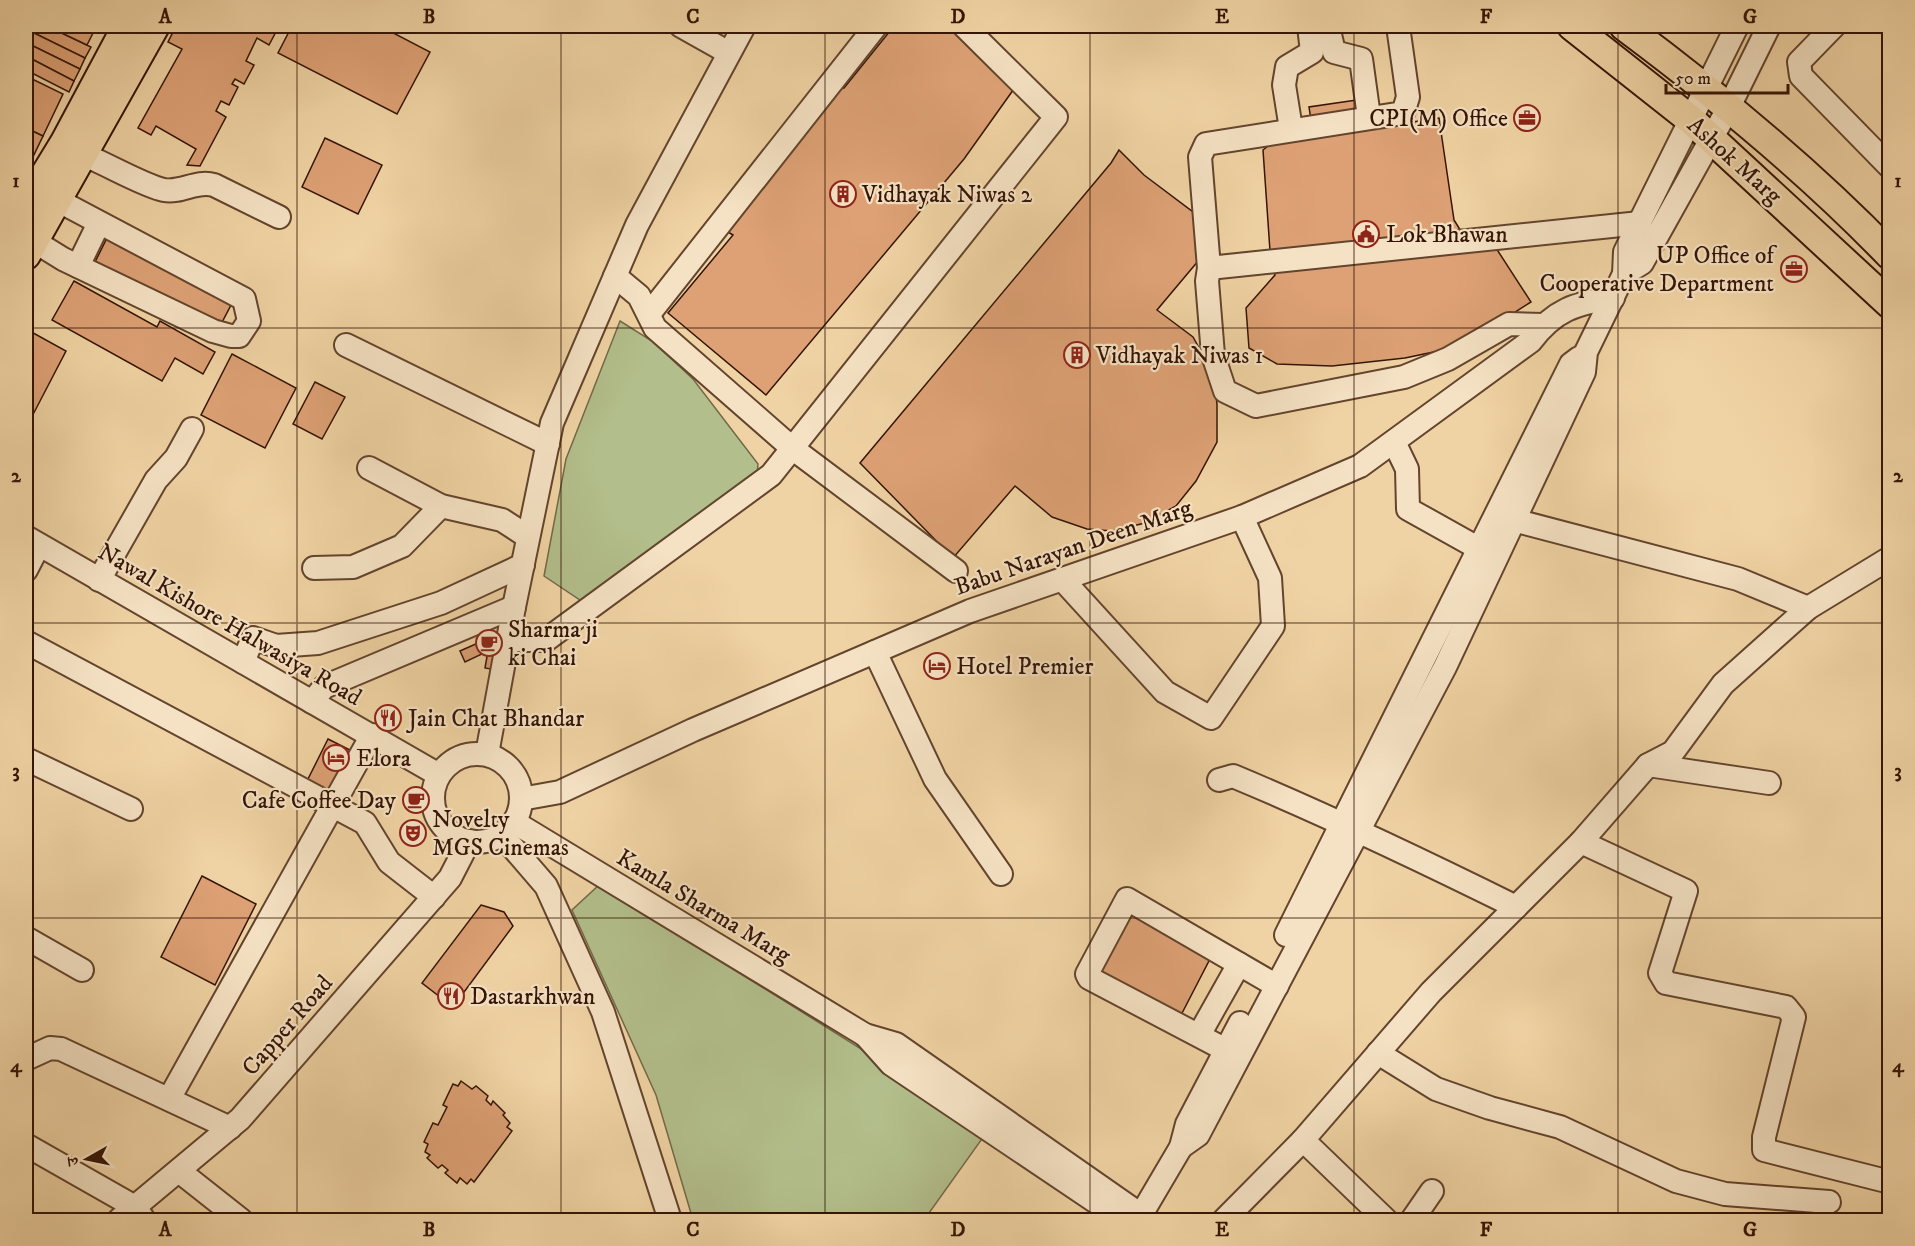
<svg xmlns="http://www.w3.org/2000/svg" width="1915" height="1246" font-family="'IM FELL DW Pica','Noto Serif Devanagari',serif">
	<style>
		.green { fill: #b2be8b; stroke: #736948; stroke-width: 1.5 }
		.building { fill: #dda175; stroke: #341405; stroke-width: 1.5 }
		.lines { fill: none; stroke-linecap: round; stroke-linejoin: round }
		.minor-casing { stroke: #63442d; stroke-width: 26 }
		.major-casing { stroke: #341405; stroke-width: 32 }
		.minor { stroke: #f5e2c4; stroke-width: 22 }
		.major { stroke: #f0d3a4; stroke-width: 28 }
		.grid { fill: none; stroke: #341405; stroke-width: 1.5; stroke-opacity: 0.55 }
		.labels { text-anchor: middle; stroke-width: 4.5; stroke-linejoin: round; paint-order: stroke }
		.poi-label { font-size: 24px; fill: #341405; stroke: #f5e2c4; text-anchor: start }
		.street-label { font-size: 24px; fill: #341405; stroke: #f5e2c4 }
		.neatline { fill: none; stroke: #341405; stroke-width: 2 }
		.grid-label { font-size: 20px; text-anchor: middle; font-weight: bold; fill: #341405 }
	</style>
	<rect width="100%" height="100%" fill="#f0d3a4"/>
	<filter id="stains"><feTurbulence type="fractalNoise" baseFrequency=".00333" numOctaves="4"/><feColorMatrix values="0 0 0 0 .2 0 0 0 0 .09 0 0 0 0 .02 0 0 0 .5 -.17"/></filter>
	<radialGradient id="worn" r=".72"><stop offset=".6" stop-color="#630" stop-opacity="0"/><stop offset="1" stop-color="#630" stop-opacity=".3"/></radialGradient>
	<g class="green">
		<polygon points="620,321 652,341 693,379 758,464 757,476 583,602 544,576 566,459"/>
		<polygon points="599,885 989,1129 924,1220 693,1220 656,1095 572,910"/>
	</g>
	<g class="building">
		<polygon points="38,26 47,26 91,47 85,58 34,33"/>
		<polygon points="47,26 93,26 96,27 87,45"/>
		<polygon points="169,26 175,29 176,26 279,26 269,45 257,38 246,61 254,65 244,84 235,79 232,84 238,87 229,105 221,101 216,111 226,117 200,166 187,165 196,149 156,126 151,135 138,128 182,49 168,42 172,34 165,30"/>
		<polygon points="292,26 380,26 430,52 397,114 278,53"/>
		<polygon points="894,26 951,26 1016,86 964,159 766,395 668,313 733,235 723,229 834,89 844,88"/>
		<polygon points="34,33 85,58 80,69 29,44"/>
		<polygon points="29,44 80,69 74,81 26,56"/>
		<polygon points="26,56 74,81 69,92 26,70"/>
		<polygon points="26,76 63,94 43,136 26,128"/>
		<polygon points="1377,97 1381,121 1399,124 1439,118 1454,220 1472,249 1496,248 1531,302 1462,346 1405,358 1332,366 1277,364 1249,348 1246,308 1275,275 1270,251 1263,150 1274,141 1313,133 1309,107"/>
		<polygon points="26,128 43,136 31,161 26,158"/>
		<polygon points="325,138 382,165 358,214 302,187"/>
		<polygon points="1119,150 1144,175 1197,215 1199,260 1157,310 1193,337 1213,373 1217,404 1217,442 1196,481 1176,506 1145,523 1112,531 1087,529 1052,517 1015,486 953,558 860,463 1111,163"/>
		<polygon points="108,236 231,305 219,328 89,274"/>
		<polygon points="74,281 157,327 160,321 215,352 203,374 175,358 162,381 52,320"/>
		<polygon points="26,329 66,351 26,428"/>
		<polygon points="232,354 296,388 265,448 201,415"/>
		<polygon points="315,382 345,397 322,439 293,424"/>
		<polygon points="496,635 502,639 496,670 485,668 488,651 465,662 460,651"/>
		<polygon points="328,739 358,754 335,795 307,781"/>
		<polygon points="202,876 256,904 215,985 161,957"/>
		<polygon points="481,905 504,912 513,926 453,1007 422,983"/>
		<polygon points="1129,912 1212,955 1180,1017 1098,974"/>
		<polygon points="461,1081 472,1089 476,1086 488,1096 486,1100 491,1105 493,1101 505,1113 503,1115 510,1123 507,1127 512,1131 474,1182 471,1179 467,1184 460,1178 457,1183 445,1173 448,1170 442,1165 438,1168 427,1158 430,1155 425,1152 428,1144 424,1142 433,1123 438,1125 447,1107 443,1105 453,1084 458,1086"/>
	</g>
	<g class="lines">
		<defs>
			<g id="minor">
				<polyline points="681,26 729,53"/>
				<polyline points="1328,26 1334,52 1361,59 1369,117"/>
				<polyline points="1398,26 1408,97 1403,113 1206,144 1200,157 1209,268 1640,223"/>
				<polyline points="1834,26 1799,62 1801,76 1890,167"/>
				<polyline points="1291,129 1284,85 1287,67 1312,52 1309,26"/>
				<path d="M82 154C105 163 144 186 164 190 182 193 196 180 214 185L279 217"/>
				<polyline points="34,241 63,259 213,331 231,336 239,336 249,321 244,299 57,200"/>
				<polyline points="78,266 99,223"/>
				<polyline points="1209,268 1207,281 1213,355 1225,391 1256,406 1404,377 1448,359 1509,324 1543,325"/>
				<polyline points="1624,274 1642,263 1729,107 1769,26"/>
				<polyline points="615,276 639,296 655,328 792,448 956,571"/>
				<polyline points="649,314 876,26"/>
				<polyline points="346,345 548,444"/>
				<polyline points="1394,442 1407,469 1408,509 1494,557"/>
				<polyline points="369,468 441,506 502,520 528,537"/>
				<polyline points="1502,517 1738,579 1808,608"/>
				<polyline points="26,537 439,775"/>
				<polyline points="314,568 353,567 402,546 441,506"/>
				<polyline points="26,570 39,545"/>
				<polyline points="1062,579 1165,692 1211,718 1273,626 1270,578 1242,517"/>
				<polyline points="99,580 156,480 176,458 192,429"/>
				<polyline points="509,640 546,640 771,475 1056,117 964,26"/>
				<polyline points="26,642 365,823 389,862 434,897"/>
				<polyline points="875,652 935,779 1001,874"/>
				<polyline points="243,662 253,638 276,646 318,643 441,603 523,565"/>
				<polyline points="312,702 324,687 514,607"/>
				<polyline points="487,754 514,607 552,423 637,225 744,26"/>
				<circle cx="477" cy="798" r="44"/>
				<polyline points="26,759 131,809"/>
				<polyline points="1648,765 1769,783"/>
				<path d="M1219 780 1233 776C1329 816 1423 861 1516 907"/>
				<path d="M521 799 560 792 693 730 970 611 1242 517 1360 466 1531 341C1554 310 1576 303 1613 298"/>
				<polyline points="514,822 865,1035 896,1044 1148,1220"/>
				<polyline points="502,835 546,886 603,1012 670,1220"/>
				<polyline points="1581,842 1686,891 1660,973 1666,983 1786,1007 1794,1017 1764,1137 1764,1150 1890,1182"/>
				<polyline points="1286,935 1571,364 1579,358"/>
				<polyline points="26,938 82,970"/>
				<polyline points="865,1035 891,1064 1123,1220"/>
				<polyline points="1199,1035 1239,964"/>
				<polyline points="1226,1050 1089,978 1087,974 1127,899 1277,986"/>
				<polyline points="1378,1053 1436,1089 1490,1108 1560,1127 1676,1181 1725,1194 1829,1202"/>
				<polyline points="26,1059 50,1048 61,1049 230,1128"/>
				<polyline points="169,1099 372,735"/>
				<polyline points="1303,1140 1386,1220"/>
				<polyline points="26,1145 135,1207 144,1220"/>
				<polyline points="1181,1147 1198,1135 1445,667 1584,372 1586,352 1624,274 1625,252 1737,26"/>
				<polyline points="179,1171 241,1220"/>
				<polyline points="119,1220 240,1119 450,878 469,841"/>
				<polyline points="1138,1220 1181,1147 1187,1124 1240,1023"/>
				<polyline points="1224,1220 1303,1140 1431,992 1581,842 1648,765 1673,752 1723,684 1808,608 1890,558"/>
				<polyline points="1412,1220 1432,1191"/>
			</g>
			<g id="major">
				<polyline points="1572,26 1691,120 1890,304"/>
				<path d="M1624 26C1718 96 1808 170 1890 255"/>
				<polyline points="26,206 65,142 127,26"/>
				<polyline points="26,255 155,26"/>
			</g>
		</defs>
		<use href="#minor" class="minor-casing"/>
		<use href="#major" class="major-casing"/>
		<use href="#minor" class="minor"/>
		<use href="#major" class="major"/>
	</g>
	<path class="grid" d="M297 26V1220M561 26V1220M825 26V1220M1090 26V1220M1354 26V1220M1618 26V1220M26 328H1890M26 623H1890M26 918H1890"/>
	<defs>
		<symbol id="office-ring" viewBox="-11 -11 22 22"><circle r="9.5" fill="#f5e2c4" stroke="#8f2418" stroke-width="1.5"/><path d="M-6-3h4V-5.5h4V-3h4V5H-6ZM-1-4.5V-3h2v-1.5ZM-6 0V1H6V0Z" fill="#8f2418"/></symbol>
		<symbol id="building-ring" viewBox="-11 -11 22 22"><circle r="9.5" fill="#f5e2c4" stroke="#8f2418" stroke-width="1.5"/><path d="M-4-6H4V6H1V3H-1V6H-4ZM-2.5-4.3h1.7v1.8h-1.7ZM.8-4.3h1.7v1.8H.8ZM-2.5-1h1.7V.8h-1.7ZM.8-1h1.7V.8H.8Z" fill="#8f2418"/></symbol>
		<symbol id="civic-ring" viewBox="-11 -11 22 22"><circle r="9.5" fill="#f5e2c4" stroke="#8f2418" stroke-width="1.5"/><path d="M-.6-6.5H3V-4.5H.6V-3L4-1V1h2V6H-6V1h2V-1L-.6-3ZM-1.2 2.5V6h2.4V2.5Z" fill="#8f2418"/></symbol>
		<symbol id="cafe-ring" viewBox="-11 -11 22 22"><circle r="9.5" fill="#f5e2c4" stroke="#8f2418" stroke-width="1.5"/><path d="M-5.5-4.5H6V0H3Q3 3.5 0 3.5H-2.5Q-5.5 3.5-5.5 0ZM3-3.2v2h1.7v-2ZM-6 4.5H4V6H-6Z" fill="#8f2418"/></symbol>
		<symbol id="hotel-ring" viewBox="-11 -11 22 22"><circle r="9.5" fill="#f5e2c4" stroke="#8f2418" stroke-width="1.5"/><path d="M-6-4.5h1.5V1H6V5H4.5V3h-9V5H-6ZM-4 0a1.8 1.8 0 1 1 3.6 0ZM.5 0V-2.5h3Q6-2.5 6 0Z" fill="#8f2418"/></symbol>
		<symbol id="restaurant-ring" viewBox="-11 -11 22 22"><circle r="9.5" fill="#f5e2c4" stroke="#8f2418" stroke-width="1.5"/><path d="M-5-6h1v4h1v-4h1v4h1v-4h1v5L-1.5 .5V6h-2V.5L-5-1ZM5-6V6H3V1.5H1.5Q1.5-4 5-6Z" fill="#8f2418"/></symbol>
		<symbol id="theatre-ring" viewBox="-11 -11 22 22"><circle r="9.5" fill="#f5e2c4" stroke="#8f2418" stroke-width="1.5"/><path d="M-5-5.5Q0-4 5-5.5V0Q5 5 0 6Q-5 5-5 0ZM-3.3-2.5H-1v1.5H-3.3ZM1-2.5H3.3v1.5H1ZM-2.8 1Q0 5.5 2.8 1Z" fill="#8f2418"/></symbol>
	</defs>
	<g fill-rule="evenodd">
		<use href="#office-ring" x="1512" y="103" width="30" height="30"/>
		<use href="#building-ring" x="828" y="179" width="30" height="30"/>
		<use href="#civic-ring" x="1351" y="219" width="30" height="30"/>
		<use href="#office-ring" x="1779" y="254" width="30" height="30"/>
		<use href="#building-ring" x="1062" y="340" width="30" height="30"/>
		<use href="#cafe-ring" x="474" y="628" width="30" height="30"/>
		<use href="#hotel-ring" x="922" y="651" width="30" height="30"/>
		<use href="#restaurant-ring" x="373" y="703" width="30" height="30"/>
		<use href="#hotel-ring" x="321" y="743" width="30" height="30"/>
		<use href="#cafe-ring" x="401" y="785" width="30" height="30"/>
		<use href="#theatre-ring" x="398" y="818" width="30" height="30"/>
		<use href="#restaurant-ring" x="436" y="981" width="30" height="30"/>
	</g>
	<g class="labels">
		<g class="poi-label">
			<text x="1508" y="126" text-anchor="end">CPI(M) Office</text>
			<text x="862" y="202">Vidhayak Niwas 2</text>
			<text x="1386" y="242">Lok Bhawan</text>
			<text x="1774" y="263" text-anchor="end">UP Office of<tspan x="1774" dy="28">Cooperative Department</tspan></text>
			<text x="1096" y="363">Vidhayak Niwas 1</text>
			<text x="508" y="637">Sharma ji<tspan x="508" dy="28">ki Chai</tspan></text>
			<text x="956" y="674">Hotel Premier</text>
			<text x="408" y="726">Jain Chat Bhandar</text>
			<text x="356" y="766">Elora</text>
			<text x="396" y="808" text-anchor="end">Cafe Coffee Day</text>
			<text x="432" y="827">Novelty<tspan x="432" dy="28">MGS Cinemas</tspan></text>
			<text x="470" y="1004">Dastarkhwan</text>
		</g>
		<g class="street-label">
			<text transform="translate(1735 160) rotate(42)" y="8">Ashok Marg</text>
			<text transform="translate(1073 547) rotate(-19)" y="8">Babu Narayan Deen Marg</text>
			<text transform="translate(230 624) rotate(30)" y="8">Nawal Kishore Halwasiya Road</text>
			<text transform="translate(704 906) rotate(31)" y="8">Kamla Sharma Marg</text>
			<text transform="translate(287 1025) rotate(-49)" y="8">Capper Road</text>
		</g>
	</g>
	<rect width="1915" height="1246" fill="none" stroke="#f0d3a4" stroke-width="66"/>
	<g transform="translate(87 1159) rotate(261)" stroke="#f5e2c4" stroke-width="4.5" paint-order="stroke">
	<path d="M0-4.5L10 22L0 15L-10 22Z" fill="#341405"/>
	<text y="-9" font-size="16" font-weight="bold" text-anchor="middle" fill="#341405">उ</text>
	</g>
	<path d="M1666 84v9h122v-9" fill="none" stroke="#341405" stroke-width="3"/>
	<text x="1675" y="84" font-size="18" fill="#341405" stroke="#f5e2c4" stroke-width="4.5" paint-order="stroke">50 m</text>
	<rect x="33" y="33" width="1849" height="1180" class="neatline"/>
	<g class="grid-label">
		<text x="165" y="23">A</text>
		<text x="429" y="23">B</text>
		<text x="693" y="23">C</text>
		<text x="958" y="23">D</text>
		<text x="1222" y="23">E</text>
		<text x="1486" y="23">F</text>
		<text x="1750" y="23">G</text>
		<text x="16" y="187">1</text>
		<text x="1898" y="187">1</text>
		<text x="16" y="482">2</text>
		<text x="1898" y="482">2</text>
		<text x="16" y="777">3</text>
		<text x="1898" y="777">3</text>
		<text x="16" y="1072">4</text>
		<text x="1898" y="1072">4</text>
		<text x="165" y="1236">A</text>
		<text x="429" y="1236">B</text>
		<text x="693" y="1236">C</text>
		<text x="958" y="1236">D</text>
		<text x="1222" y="1236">E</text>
		<text x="1486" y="1236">F</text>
		<text x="1750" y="1236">G</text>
	</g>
	<rect width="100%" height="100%" filter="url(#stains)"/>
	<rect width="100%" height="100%" fill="url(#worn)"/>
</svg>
